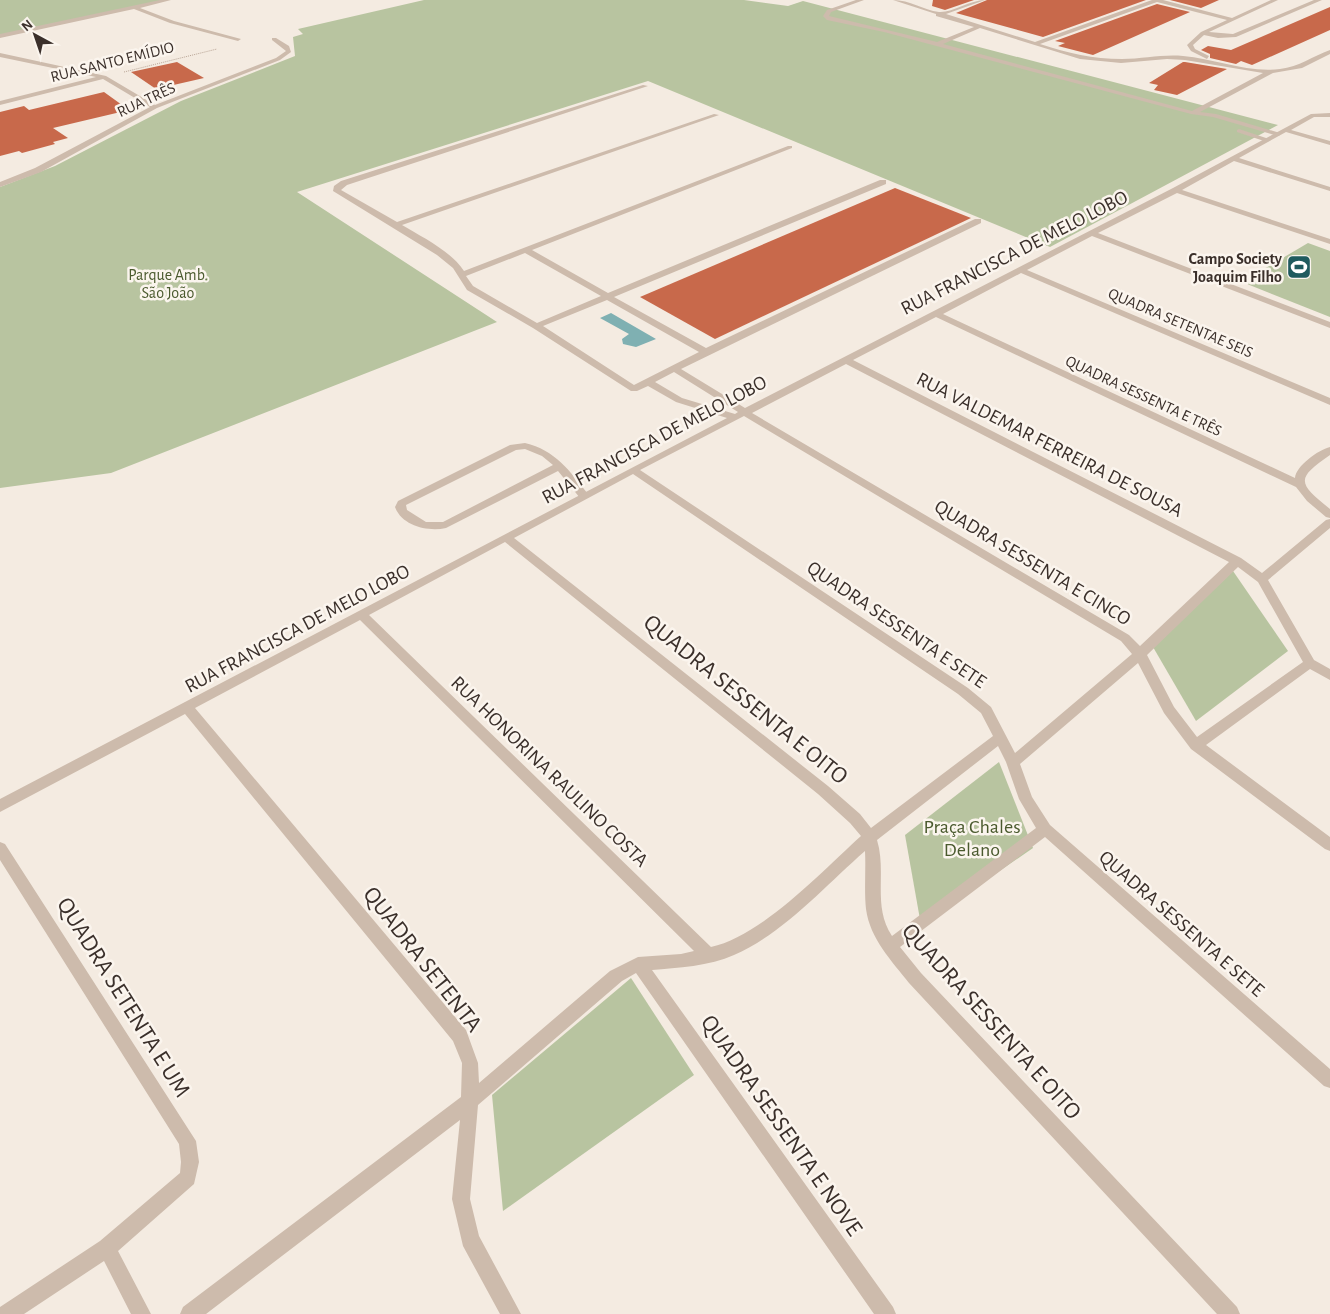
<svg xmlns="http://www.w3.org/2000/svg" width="1330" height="1314" font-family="'Alegreya Sans',sans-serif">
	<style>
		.green { fill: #b8c4a0 }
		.water { fill: #7fb0b2 }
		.building { fill: #c8694b }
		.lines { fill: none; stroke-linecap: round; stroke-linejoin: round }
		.path { stroke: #b9a596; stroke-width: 1; stroke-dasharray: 1 1; stroke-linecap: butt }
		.lane { fill: #cdbbac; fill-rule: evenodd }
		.street { fill: #cdbbac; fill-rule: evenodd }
		.labels { text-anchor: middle; stroke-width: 5; stroke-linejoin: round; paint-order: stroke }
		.far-street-label { font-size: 16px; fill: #3b302b; stroke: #fbf5ee }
		.far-poi-label { font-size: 16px; font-weight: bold; fill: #3b302b; stroke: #fbf5ee; text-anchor: end }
		.far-park-label { font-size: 16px; fill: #4a5a2e; stroke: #fbf5ee }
		.street-label { font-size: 20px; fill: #3b302b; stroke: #fbf5ee }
		.park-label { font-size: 20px; fill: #4a5a2e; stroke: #fbf5ee }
		.near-street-label { font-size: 24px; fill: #3b302b; stroke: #fbf5ee }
	</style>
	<rect width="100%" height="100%" fill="#f4ebe1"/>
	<g class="green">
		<polygon points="0,0 164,0 0,36"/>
		<polygon points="424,0 744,0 788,6 803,1 1278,125 1050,247 648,81 297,192 497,322 111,473 0,488 0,187 55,166 181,101 295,56 293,37 303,34 298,29"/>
		<polygon points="1308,243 1330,251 1330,317 1242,282"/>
		<polygon points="1233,571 1288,651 1196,721 1153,647"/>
		<polygon points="999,762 1033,848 921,925 905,835"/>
		<polygon points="631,978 694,1075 503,1211 492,1095"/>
	</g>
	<polygon class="water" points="611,313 656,339 636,347 623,344 622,339 629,334 600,318"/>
	<g class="building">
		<polygon points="933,0 974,0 945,10 932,6"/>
		<polygon points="987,0 1146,0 1043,37 956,13"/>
		<polygon points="1170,0 1219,0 1201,8"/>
		<polygon points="1157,4 1190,12 1093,55 1058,46 1065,43 1055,41"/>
		<polygon points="1330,7 1330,30 1252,65 1241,61 1236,64 1210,58 1210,54 1201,50 1208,46 1231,50"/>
		<polygon points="177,62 204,78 156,89 131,72"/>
		<polygon points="1183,62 1185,62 1227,69 1177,95 1154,90 1158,85 1149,83"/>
		<polygon points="104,92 129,110 53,128 68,138 53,142 55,144 22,153 19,151 0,156 0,112 24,106 29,110"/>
		<polygon points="895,188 971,218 715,339 640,297"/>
	</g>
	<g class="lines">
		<polyline class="path" points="124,72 217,49"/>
		<g class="lane">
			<path d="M856 0H864L831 12 829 16 937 42 974 27 936 16V14L893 0C910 0 923 10 939 12 952 13 970 0 985 0L946 14 1035 42 1152 0H1163L1232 18 1271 0H1278L1209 32 1233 34 1314 0H1322L1236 37 1218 38 1204 35 1193 45 1195 49 1209 56 1207 59 1191 51 1187 45 1201 32 1227 20 1157 2 1040 44C1068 53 1093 59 1122 59 1143 59 1163 54 1183 56 1216 59 1247 73 1280 69 1299 67 1313 56 1330 50V54L1302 68 1273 73 1200 112 1216 114 1280 133V135L1278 136 1213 117 1191 114 884 32 827 20 823 16 827 10ZM980 28 1080 59 1121 63 1167 59 1185 60 1263 73 1192 111 943 44Z"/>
			<polygon points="1239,129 1269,139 1270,140 1267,142 1237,132 1237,130"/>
			<path d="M525 443C555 450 570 471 588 494L589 496 588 498H580L558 471 446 528C428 532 402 526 395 507L398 501 510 445ZM525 449 542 456 553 465 443 522H426L407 510 406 505 516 450Z"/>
		</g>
		<g class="street">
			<polygon points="160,0 171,0 140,8 174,21 241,39 238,41 170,23 134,9 0,38 0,34"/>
			<polygon points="272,38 276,38 289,46 291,52 280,60 157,108 41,172 0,187 0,182 35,168 150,107 103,79 0,105 0,101 96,77 0,57 0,53 106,76 155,105 276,58 286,51 272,40"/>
			<path d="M643 85 648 86 347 185 341 190 397 222 714 114 719 115 402 225C422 237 451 251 464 271L788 146H792V148L532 250 608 293 880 180H886V184L614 297 706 348 975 219H981V223L681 369 745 408 1173 188 1311 114 1330 113V117H1314L1291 130 1330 141V145L1286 132 1239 158 1330 187V191L1234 161 1182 190 1330 239V244L1177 193 1098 233 1330 322V328L1092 236 1027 270 1330 398V405L1021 273 943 314 1295 478C1296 466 1318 450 1330 447V455C1295 479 1298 483 1330 509V518L1326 517 1307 501 1296 487 936 317 853 360 1241 558 1262 573 1326 520 1330 519V528L1268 580 1314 660 1330 669V680L1310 669 1206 745 1330 837V851L1325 849 1191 749 1164 713 1138 663 1020 764 1032 797 1050 825 1330 1069V1088L1324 1086 1045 837 900 947 921 973 1237 1307 1240 1314H1217L909 983C892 961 870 939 866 909 864 890 866 870 865 851 825 886 783 934 734 955 710 966 677 968 652 970L893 1307 896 1314H874L636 973 622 981 478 1105 470 1199 479 1236 521 1314H500L463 1246 452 1199 460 1120 206 1314H180L183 1307 461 1097 462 1063 453 1041 185 714 0 812V799L727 418 676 402 648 386 637 391H631L533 328 467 290 453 268 437 255 333 191 334 186 341 181ZM525 253 601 296 537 323 473 286 466 276ZM607 300 699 352 634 385 543 326ZM846 364 1229 562 1140 646 1129 635 752 413ZM674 372 738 412 735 414 682 398 655 382ZM744 416 1121 641 1132 654 1015 753 991 707 968 688 640 470ZM633 474 958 694 981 713 993 736 871 828 860 814 828 786 514 538ZM505 542 818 794 850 823 861 836C822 871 762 936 711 947L369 615ZM1238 567 1258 582 1303 662 1197 737 1174 707 1147 655ZM360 620 694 951 681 954 638 957 610 971 479 1083 478 1063 466 1030 195 708ZM998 746 1006 762 1019 799 1036 828 892 936C872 906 887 872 877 840Z"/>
			<polygon points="0,842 5,844 196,1141 199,1162 194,1184 118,1251 151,1314 131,1314 104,1261 24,1314 0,1314 0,1307 100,1241 180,1173 181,1162 179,1144 0,860"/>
		</g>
	</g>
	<defs>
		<symbol id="stadium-square" viewBox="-11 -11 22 22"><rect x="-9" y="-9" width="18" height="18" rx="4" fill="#1f5a5e" stroke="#fbf5ee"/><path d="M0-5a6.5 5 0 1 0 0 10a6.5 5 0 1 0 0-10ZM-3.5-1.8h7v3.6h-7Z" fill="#fff"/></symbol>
	</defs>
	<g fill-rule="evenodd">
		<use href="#stadium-square" x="1285" y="253" width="28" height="28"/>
	</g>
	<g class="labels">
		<g class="far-street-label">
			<text transform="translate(112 61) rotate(-14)" y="6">RUA SANTO EMÍDIO</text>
			<text transform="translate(146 99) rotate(-25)" y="6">RUA TRÊS</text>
			<text transform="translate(1181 322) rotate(23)" y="6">QUADRA SETENTAE SEIS</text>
			<text transform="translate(1144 395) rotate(25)" y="6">QUADRA SESSENTA E TRÊS</text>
		</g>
		<g class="far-poi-label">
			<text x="1282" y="264">Campo Society<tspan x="1282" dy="18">Joaquim Filho</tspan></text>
		</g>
		<g class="far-park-label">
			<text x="168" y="280">Parque Amb.<tspan x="168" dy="18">São João</tspan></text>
		</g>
		<g class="street-label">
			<text transform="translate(1014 252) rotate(-27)" y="7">RUA FRANCISCA DE MELO LOBO</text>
			<text transform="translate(654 439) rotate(-28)" y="7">RUA FRANCISCA DE MELO LOBO</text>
			<text transform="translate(1050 444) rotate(27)" y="7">RUA VALDEMAR FERREIRA DE SOUSA</text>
			<text transform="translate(1033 562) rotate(31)" y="7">QUADRA SESSENTA E CINCO</text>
			<text transform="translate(897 624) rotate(34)" y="7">QUADRA SESSENTA E SETE</text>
			<text transform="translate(297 628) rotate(-28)" y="7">RUA FRANCISCA DE MELO LOBO</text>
			<text transform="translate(550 771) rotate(44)" y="7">RUA HONORINA RAULINO COSTA</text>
			<text transform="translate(1182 923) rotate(41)" y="7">QUADRA SESSENTA E SETE</text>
		</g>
		<g class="park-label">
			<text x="972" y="833">Praça Chales<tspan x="972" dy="23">Delano</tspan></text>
		</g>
		<g class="near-street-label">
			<text transform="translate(746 699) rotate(39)" y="8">QUADRA SESSENTA E OITO</text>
			<text transform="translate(423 959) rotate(52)" y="8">QUADRA SETENTA</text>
			<text transform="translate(124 997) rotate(58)" y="8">QUADRA SETENTA E UM</text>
			<text transform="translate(992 1021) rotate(48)" y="8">QUADRA SESSENTA E OITO</text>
			<text transform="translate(782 1125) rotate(55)" y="8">QUADRA SESSENTA E NOVE</text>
		</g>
	</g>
	<g transform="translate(35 35) rotate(320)" stroke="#fbf5ee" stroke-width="4" paint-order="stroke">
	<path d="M0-4L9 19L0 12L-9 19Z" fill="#3b302b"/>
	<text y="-8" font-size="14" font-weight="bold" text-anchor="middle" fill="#3b302b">N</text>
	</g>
</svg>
